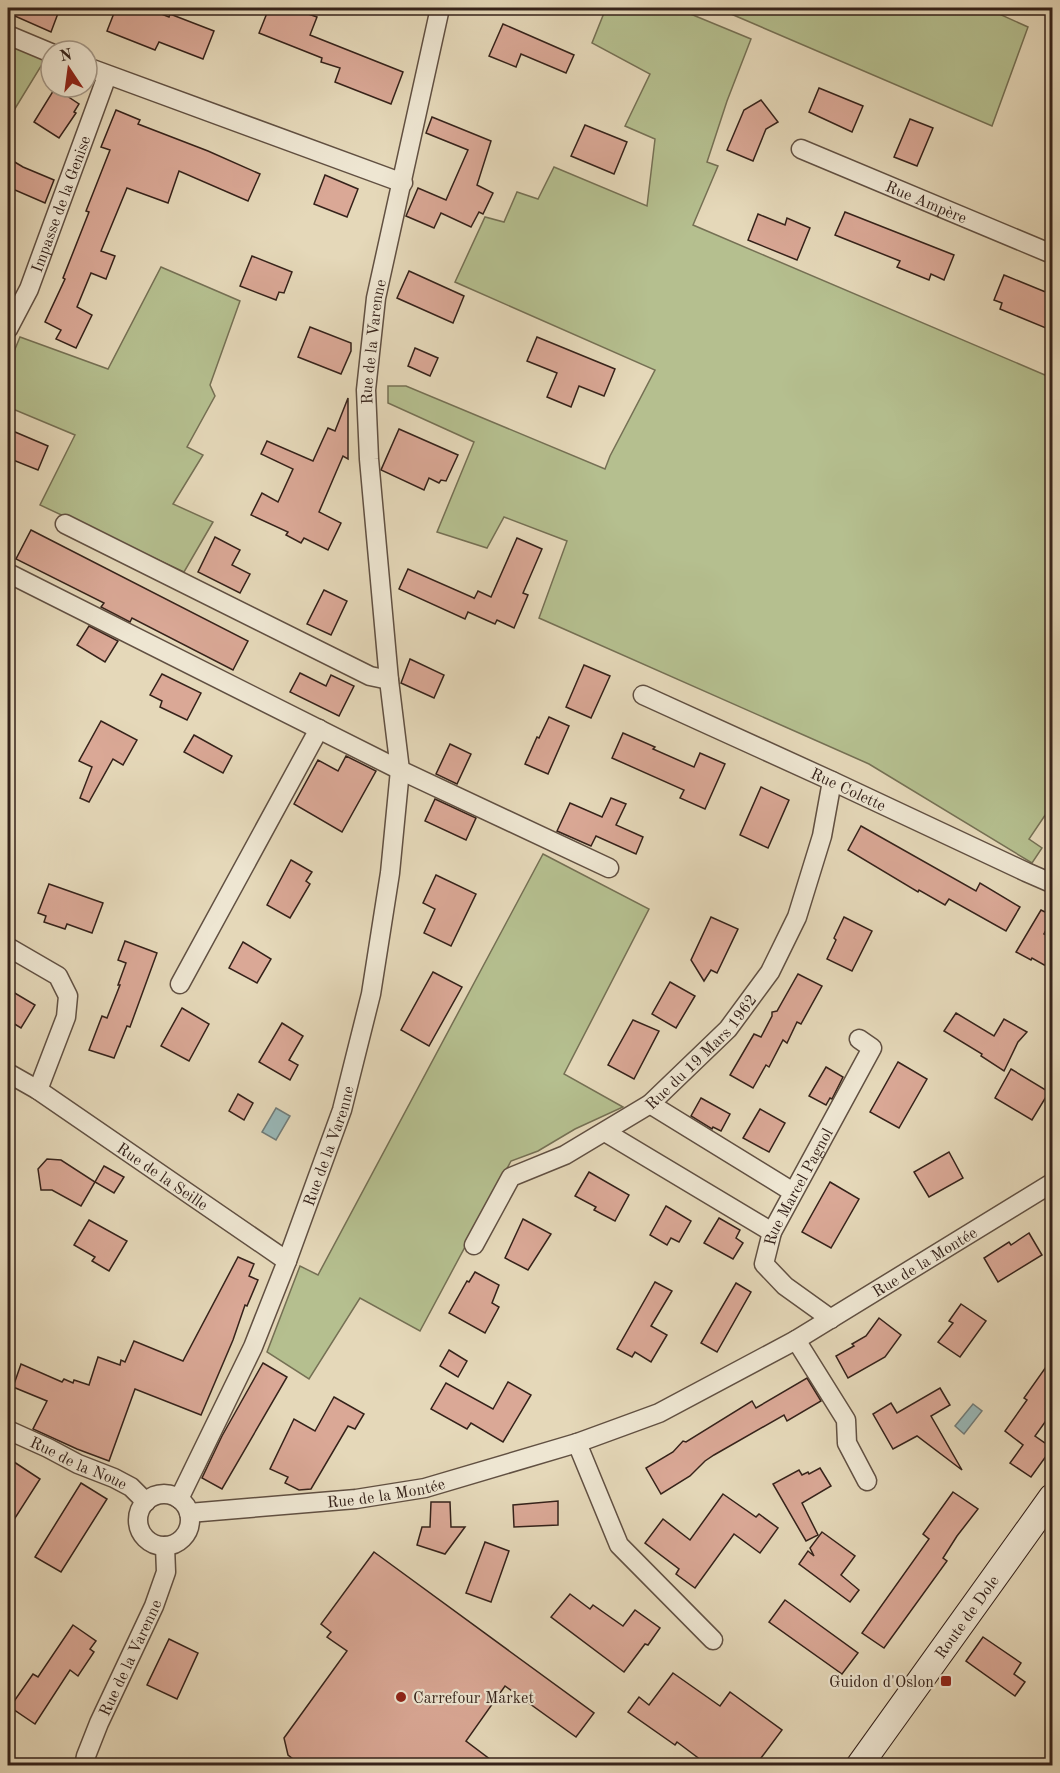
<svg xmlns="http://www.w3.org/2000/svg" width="1060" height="1773" font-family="'Old Standard TT',serif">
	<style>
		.green { fill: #b5bf8f; stroke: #757054; stroke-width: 1.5 }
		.water { fill: #99b8b8; stroke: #717c79; stroke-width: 1.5 }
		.building { fill: #daa896; stroke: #35221a; stroke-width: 1.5 }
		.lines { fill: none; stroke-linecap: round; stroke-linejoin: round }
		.minor-casing { stroke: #615042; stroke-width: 21 }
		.secondary-casing { stroke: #35221a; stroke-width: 28 }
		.minor { stroke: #eee6d2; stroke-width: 18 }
		.secondary { stroke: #eee6d2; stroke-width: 26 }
		.poi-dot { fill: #8f2418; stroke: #eee6d2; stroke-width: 2 }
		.labels { text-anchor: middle; stroke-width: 4.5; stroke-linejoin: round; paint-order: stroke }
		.street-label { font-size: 16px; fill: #35221a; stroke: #eee6d2 }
		.poi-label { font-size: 16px; fill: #35221a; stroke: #eee6d2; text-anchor: end }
	</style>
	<rect width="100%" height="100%" fill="#e5d8b9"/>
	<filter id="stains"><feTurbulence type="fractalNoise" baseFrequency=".00333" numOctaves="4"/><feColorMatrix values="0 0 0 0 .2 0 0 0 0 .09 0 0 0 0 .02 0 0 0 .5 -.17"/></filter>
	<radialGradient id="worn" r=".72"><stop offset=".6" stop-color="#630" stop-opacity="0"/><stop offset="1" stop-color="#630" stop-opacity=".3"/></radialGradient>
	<g class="green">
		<polygon points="606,8 676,8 751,39 727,101 707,162 718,166 693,225 1052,378 1052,805 1029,839 1042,848 1032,863 869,764 539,618 567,541 504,517 487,548 437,532 474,442 388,403 388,386 406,386 605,469 610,456 655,370 455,282 485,217 504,222 517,192 538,199 554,167 647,206 655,139 625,126 650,74 592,43"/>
		<polygon points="717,8 986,8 1028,27 992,126"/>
		<polygon points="8,45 46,58 8,120"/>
		<polygon points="161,267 240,301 210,385 215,396 187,447 203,455 173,504 213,522 184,572 40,505 75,435 8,407 8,366 20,337 108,369"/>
		<polygon points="543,854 649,909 564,1074 623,1107 575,1129 538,1151 511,1161 420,1331 360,1298 309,1379 267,1352 300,1266 318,1275"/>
	</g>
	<g class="water">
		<polygon points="276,1108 290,1116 276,1140 262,1132"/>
		<polygon points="973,1404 982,1411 964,1434 955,1426"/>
	</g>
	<g class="building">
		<polygon points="8,8 60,8 51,32 8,13"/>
		<polygon points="116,8 146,8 169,17 170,14 214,31 203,59 159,42 155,50 107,31"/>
		<polygon points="269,8 291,8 317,17 310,35 403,72 391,104 335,82 340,68 321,62 322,58 259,33"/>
		<polygon points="503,24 574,55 566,73 521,54 516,67 489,56"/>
		<polygon points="55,88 79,104 74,112 76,113 59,138 34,122"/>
		<polygon points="819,88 863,106 852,132 809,112"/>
		<polygon points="761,100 778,122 766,129 753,161 727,150 744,110"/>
		<polygon points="116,110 140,120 138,124 208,151 260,174 248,201 179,171 168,203 127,188 101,251 115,256 106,279 91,273 77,307 92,315 76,348 56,339 61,330 45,322 65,279 63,278 89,212 86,211 110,150 101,147"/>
		<polygon points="432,117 491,141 477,185 493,193 483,214 479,212 471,227 441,213 434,228 406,216 418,188 446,200 468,150 426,133"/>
		<polygon points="910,119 933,128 917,166 894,157"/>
		<polygon points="585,125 627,142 614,174 571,156"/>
		<polygon points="8,158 23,167 54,180 45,203 8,187"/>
		<polygon points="325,175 358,189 347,217 314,204"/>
		<polygon points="845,212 954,255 944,280 931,274 929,280 897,267 900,261 835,235"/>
		<polygon points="758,214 785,225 787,218 810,228 797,260 748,240"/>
		<polygon points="252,256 292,272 284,293 279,292 276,300 240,286"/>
		<polygon points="409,271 464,296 453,323 397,298"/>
		<polygon points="1004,275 1053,295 1053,331 1000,309 1002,303 994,300"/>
		<polygon points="310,327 351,343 351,351 341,374 298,357"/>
		<polygon points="537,337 615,369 604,396 579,386 571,407 547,397 557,373 527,361"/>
		<polygon points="415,348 438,358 430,376 408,366"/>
		<polygon points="348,398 348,459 343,456 319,512 341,523 328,550 304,538 301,543 286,535 288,532 251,515 262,493 278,502 293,469 261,454 267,441 313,461 328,428 335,431"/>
		<polygon points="8,429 48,446 38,470 8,458"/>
		<polygon points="399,429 458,455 446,481 441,480 439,483 429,478 424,490 381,470"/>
		<polygon points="31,530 248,641 233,670 132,618 130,622 101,607 104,603 16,559"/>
		<polygon points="215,537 240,550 232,565 250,574 240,593 198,572"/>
		<polygon points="517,538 542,549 523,593 528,595 514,628 497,620 495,624 468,612 465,619 399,589 408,569 474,598 474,599 478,591 491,597"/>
		<polygon points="324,590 347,601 331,635 307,624"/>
		<polygon points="89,626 118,641 105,662 77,645"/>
		<polygon points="410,659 444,675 434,698 401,683"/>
		<polygon points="584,665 610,676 591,718 566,707"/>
		<polygon points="300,673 326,686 331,675 354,686 339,716 290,692"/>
		<polygon points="162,674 201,693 187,720 160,707 162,701 150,695"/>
		<polygon points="549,717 569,726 548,774 525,764 537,737 539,738"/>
		<polygon points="101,721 137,740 123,765 113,759 89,802 80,798 92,767 79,761"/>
		<polygon points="623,733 655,747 653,749 694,767 700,753 725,764 705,809 680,798 684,790 612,758"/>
		<polygon points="194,735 232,756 223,773 184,752"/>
		<polygon points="450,744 471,754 457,784 436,774"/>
		<polygon points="346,756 376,771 342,832 294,804 318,760 338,771"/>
		<polygon points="761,787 789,800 768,848 740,835"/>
		<polygon points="611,798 626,804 616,825 643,837 636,854 596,836 591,846 557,831 570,803 602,817"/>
		<polygon points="435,799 476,818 466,840 425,821"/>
		<polygon points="861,826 976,891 980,883 1020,907 1006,931 949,899 945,905 919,890 918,892 848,850"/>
		<polygon points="291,860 312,872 306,881 310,884 290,918 267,905"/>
		<polygon points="436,875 476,894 451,946 424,933 435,909 423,903"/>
		<polygon points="49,884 103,903 92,933 67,924 65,929 44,922 46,916 38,913"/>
		<polygon points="1041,910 1053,916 1044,934 1053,939 1053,970 1032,958 1031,960 1016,952"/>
		<polygon points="711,917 738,929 717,973 711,970 704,981 691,960"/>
		<polygon points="844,917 872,931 852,971 827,959 836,940 834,938"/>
		<polygon points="125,941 157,953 130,1027 127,1026 114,1058 89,1050 102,1016 107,1018 120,985 118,985 126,963 118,960"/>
		<polygon points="243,942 271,959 257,983 229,968"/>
		<polygon points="433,972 462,987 429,1046 401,1030"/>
		<polygon points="798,974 822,986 801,1024 797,1022 787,1043 783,1040 769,1067 766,1065 753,1088 730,1075 754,1034 761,1037 772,1016 772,1012 777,1011"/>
		<polygon points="670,982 695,996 676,1028 652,1014"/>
		<polygon points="8,989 35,1005 21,1028 8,1020"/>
		<polygon points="182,1008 209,1024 189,1061 161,1046"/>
		<polygon points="956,1013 994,1036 1004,1019 1027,1032 1018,1042 1004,1071 981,1056 982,1054 944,1031"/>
		<polygon points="633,1020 659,1031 634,1079 608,1065"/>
		<polygon points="282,1023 303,1036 289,1060 298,1065 290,1080 259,1062"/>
		<polygon points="898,1062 927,1079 899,1128 870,1112"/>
		<polygon points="826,1067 843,1077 832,1099 830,1098 826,1105 809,1096"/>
		<polygon points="1011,1069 1049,1092 1032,1120 995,1098"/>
		<polygon points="238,1094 253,1103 244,1120 229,1111"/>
		<polygon points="701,1098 730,1114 721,1131 713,1127 712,1129 691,1116"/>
		<polygon points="760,1109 785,1123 769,1152 743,1138"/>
		<polygon points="949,1152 963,1178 929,1197 914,1172"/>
		<polygon points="47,1159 61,1160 95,1182 81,1206 52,1190 41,1190 38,1169"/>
		<polygon points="104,1166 124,1177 114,1193 95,1182"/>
		<polygon points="589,1172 629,1195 615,1221 594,1210 596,1207 575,1196"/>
		<polygon points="830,1182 859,1199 831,1248 802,1232"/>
		<polygon points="666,1206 691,1221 679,1242 671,1238 667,1245 650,1235"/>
		<polygon points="719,1218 740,1230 736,1238 743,1243 733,1259 704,1243"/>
		<polygon points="523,1219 551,1234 528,1270 505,1258"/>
		<polygon points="89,1220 127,1241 109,1271 92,1261 95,1257 74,1245"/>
		<polygon points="1029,1233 1042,1255 998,1282 984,1258 1009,1242 1011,1245"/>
		<polygon points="238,1257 254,1264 249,1276 258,1280 247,1306 245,1305 233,1340 201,1415 135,1389 109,1461 77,1449 33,1429 47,1401 13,1387 21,1364 62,1382 64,1379 73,1383 74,1380 89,1385 98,1357 120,1365 121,1360 125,1362 134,1341 183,1361"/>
		<polygon points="475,1272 499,1285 492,1303 499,1307 485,1333 449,1313 467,1281 469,1282"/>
		<polygon points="655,1282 672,1291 651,1326 667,1335 651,1362 635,1352 632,1357 617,1349"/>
		<polygon points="736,1283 751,1292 717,1352 701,1343"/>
		<polygon points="961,1304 986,1321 960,1357 938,1342 953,1323 949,1321"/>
		<polygon points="879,1318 901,1335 885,1357 848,1378 836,1356 854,1346 852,1344 866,1336"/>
		<polygon points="449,1350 467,1361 458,1377 440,1366"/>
		<polygon points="1053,1357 1053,1411 1035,1436 1052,1448 1031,1477 1010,1463 1023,1445 1005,1431 1027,1400 1024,1398"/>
		<polygon points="263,1363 287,1377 222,1489 202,1478 222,1436"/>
		<polygon points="807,1378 821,1401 787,1421 784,1415 714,1455 705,1461 690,1476 661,1494 646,1468 673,1452 683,1441 686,1442 752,1401 756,1408"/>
		<polygon points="508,1382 531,1395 503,1442 471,1423 467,1429 431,1409 446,1383 493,1409"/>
		<polygon points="940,1388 950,1405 931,1416 962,1470 917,1436 893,1449 873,1414 891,1403 897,1413"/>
		<polygon points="334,1397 364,1414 355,1429 348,1426 311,1489 299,1490 285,1483 288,1477 270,1469 294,1419 315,1431"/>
		<polygon points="8,1458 40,1479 8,1529"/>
		<polygon points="820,1468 831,1486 802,1503 818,1535 806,1541 773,1484 799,1470 802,1475 808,1472 809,1474"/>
		<polygon points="81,1483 107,1499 61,1572 35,1557"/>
		<polygon points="953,1492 978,1509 957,1536 943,1558 947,1561 884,1648 862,1633 929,1539 923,1534"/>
		<polygon points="723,1494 756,1517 759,1514 778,1528 760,1553 734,1534 695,1588 676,1574 679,1569 645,1543 663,1519 690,1540"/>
		<polygon points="558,1501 558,1525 514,1527 513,1505"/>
		<polygon points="431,1502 450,1502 451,1527 465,1527 445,1554 417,1545 422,1527 430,1527"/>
		<polygon points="822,1532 855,1556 841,1575 859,1590 850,1602 799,1564 808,1551 814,1556 810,1548"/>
		<polygon points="485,1542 509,1551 491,1602 466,1593"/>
		<polygon points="374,1552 594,1713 576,1737 505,1686 466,1741 499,1766 302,1766 288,1755 284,1738 347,1651 327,1637 331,1632 321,1624"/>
		<polygon points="570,1594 590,1609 593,1605 623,1626 635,1610 660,1628 648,1645 645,1644 624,1672 551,1617"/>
		<polygon points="785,1600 858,1653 842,1674 769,1622"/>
		<polygon points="73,1625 96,1641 90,1649 94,1652 78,1676 70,1670 35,1724 10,1707 33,1674 38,1677"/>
		<polygon points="983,1637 1021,1663 1014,1674 1025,1682 1015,1696 966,1661"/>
		<polygon points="169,1639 198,1653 177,1699 147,1685"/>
		<polygon points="673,1673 720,1706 730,1692 782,1730 755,1766 709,1766 677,1742 675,1745 628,1712 639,1697 649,1705"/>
	</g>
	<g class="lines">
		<defs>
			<g id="minor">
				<polyline points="8,35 51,53"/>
				<polyline points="87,67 403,183"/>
				<path id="s1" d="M801 149 1052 254"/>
				<path id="s2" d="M8 329 29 289 107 76"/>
				<polyline points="65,524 370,676 389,680"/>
				<polyline points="8,573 400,770 609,868"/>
				<path id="s3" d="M643 695 832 781 1026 872 1049 882 1052 877"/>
				<polyline points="8,947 58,976 68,996 66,1017 38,1090"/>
				<polyline points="180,984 319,729"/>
				<path id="s4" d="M8 1073 38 1090 287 1261"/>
				<polyline points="650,1104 793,1192"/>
				<polyline points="605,1132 772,1232"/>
				<path id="s5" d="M474 1245 511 1177 565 1155 650 1104 728 1029 770 972 797 917 822 836 832 781"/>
				<path id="s6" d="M831 1319 785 1286 764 1264 772 1232 872 1048 859 1039"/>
				<polyline points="796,1340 846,1420 847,1443 867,1481"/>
				<path id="s7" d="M8 1430 48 1448 78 1464 114 1478 131 1487 146 1502"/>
				<polyline points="577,1443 619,1545 713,1640"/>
				<circle cx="164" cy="1520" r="26"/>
				<path id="s8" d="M179 1499 253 1347 287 1261 342 1110 371 994 390 873 400 770 389 680 369 459 366 390 376 298 440 8"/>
				<path id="s9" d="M189 1513 356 1499 425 1488 577 1443 659 1413 796 1340 1052 1183"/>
				<path id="s10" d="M84 1766 86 1756 99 1723 154 1606 166 1572 165 1546"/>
			</g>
			<g id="secondary">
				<path id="s11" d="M859 1766 1052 1497"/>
			</g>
		</defs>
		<use href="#minor" class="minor-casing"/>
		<use href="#secondary" class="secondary-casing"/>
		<use href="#minor" class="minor"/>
		<use href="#secondary" class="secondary"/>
	</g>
	<g class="poi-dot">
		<rect x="940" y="1675" width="12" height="12" rx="3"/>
		<circle cx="401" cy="1697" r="6"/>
	</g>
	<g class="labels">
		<g class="street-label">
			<text dy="6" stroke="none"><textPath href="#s1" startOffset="136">Rue Ampère</textPath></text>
			<text dy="6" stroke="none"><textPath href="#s2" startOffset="136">Impasse de la Genise</textPath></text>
			<text dy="6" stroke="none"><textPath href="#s8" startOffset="1198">Rue de la Varenne</textPath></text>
			<text dy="6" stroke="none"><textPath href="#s3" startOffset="226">Rue Colette</textPath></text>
			<text dy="6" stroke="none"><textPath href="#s5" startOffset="308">Rue du 19 Mars 1962</textPath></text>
			<text dy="6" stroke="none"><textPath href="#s8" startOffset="384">Rue de la Varenne</textPath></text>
			<text dy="6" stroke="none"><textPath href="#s4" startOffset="186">Rue de la Seille</textPath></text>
			<text dy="6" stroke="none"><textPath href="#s6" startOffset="172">Rue Marcel Pagnol</textPath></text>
			<text dy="6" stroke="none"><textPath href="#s9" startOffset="789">Rue de la Montée</textPath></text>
			<text dy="6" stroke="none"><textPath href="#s7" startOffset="78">Rue de la Noue</textPath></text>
			<text dy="6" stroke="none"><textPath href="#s9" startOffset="198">Rue de la Montée</textPath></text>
			<text dy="6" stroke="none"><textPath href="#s11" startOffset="184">Route de Dole</textPath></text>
			<text dy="6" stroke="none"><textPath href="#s10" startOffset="118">Rue de la Varenne</textPath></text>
		</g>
		<g class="poi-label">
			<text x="934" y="1687">Guidon d'Oslon</text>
			<text x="413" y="1703" text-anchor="start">Carrefour Market</text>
		</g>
	</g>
	<rect width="1060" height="1773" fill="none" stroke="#e5d8b9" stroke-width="30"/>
	<rect x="9" y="9" width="1042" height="1755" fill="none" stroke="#35221a" stroke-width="3"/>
	<rect x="15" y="15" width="1030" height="1743" fill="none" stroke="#35221a" stroke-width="1.5"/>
	<g transform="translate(69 69) rotate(347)"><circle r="28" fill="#eee6d2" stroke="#a49888" stroke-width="1.5"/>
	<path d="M0-4.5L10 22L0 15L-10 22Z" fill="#8f2418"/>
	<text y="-9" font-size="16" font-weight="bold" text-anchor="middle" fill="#35221a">N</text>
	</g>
	<rect width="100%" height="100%" filter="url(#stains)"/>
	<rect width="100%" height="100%" fill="url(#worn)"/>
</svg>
